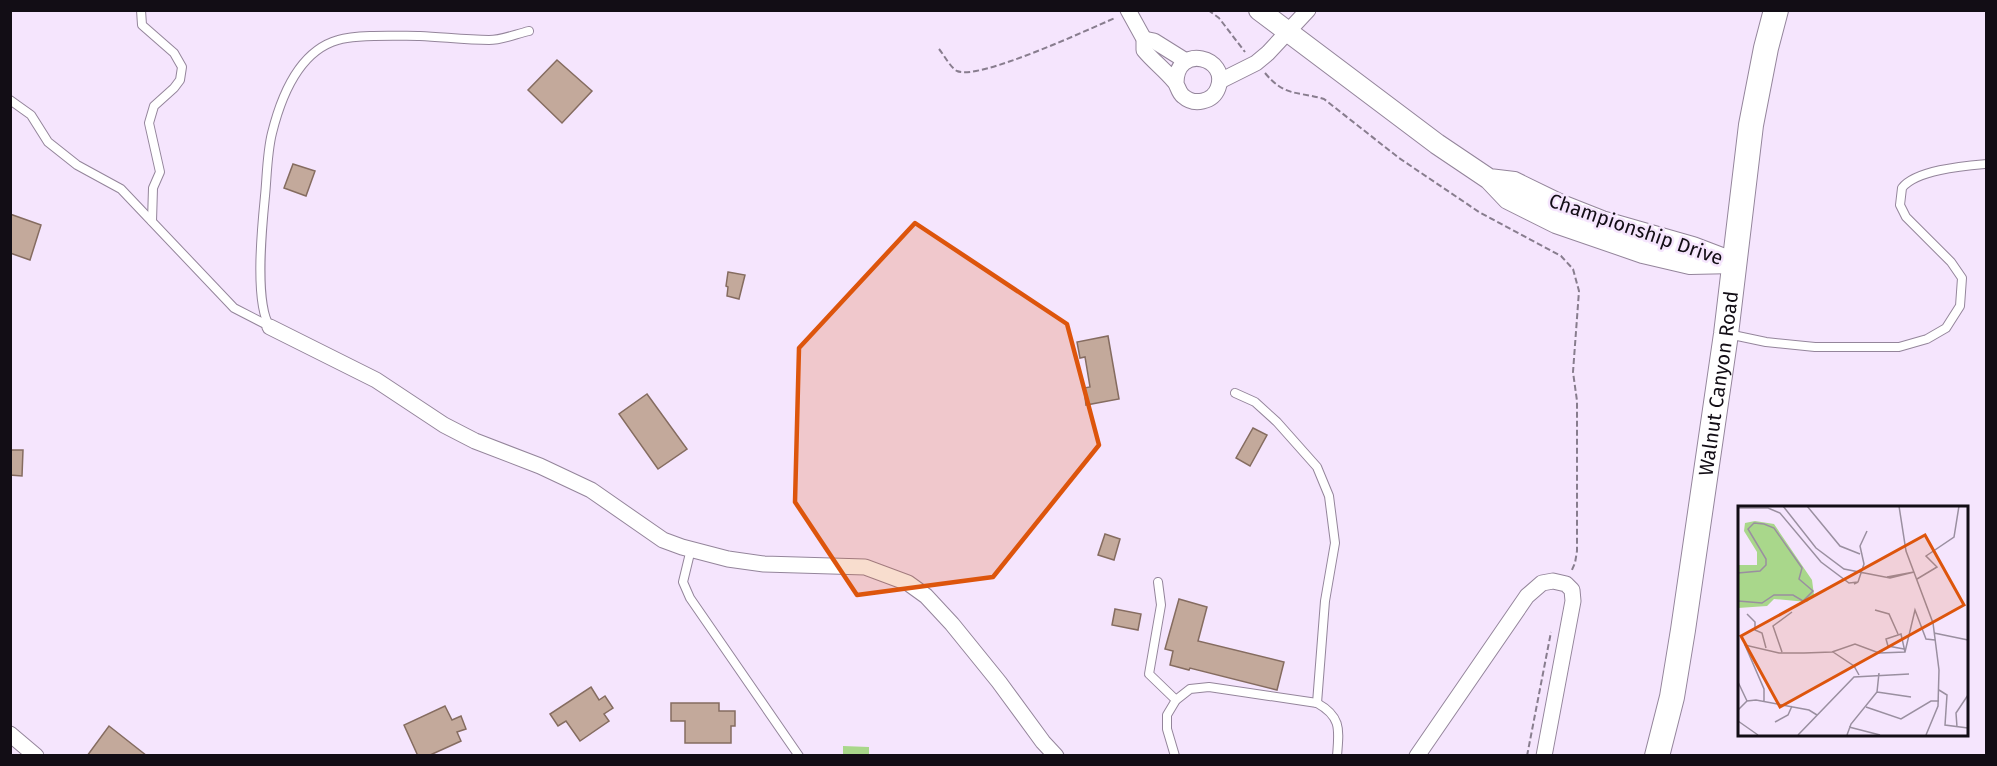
<svg xmlns="http://www.w3.org/2000/svg" width="1997" height="766" font-family="'Fira Sans',sans-serif">
	<style>
		.green { fill: #a9d78b }
		.building { fill: #c3a99b; stroke: #856c60; stroke-width: 1.5 }
		.lines { fill: none; stroke-linecap: round; stroke-linejoin: round }
		.service-casing { stroke: #94859b; stroke-width: 10 }
		.minor-casing { stroke: #94859b; stroke-width: 17 }
		.tertiary-casing { stroke: #94859b; stroke-width: 22 }
		.primary-casing { stroke: #94859b; stroke-width: 26 }
		.path { stroke: #887d8e; stroke-width: 2; stroke-dasharray: 6 3; stroke-linecap: butt }
		.service { stroke: #fff; stroke-width: 8 }
		.minor { stroke: #fff; stroke-width: 15 }
		.tertiary { stroke: #fff; stroke-width: 20 }
		.primary { stroke: #fff; stroke-width: 24 }
		.marked { fill: #dd550c; fill-opacity: 0.2; stroke: #dd550c; stroke-width: 4.5; stroke-linejoin: round }
		.labels { text-anchor: middle; stroke-width: 5; stroke-linejoin: round; paint-order: stroke }
		.street-label { font-size: 20px; fill: #120d15; stroke: #f5e5fd }
		.inset-road { fill: none; stroke: #9a8fa0; stroke-width: 1.5 }
		.view { fill: #dd550c; fill-opacity: 0.15; stroke: #dd550c; stroke-width: 3 }
		.inset-edge { fill: none; stroke: #120d15; stroke-width: 3 }
	</style>
	<rect width="100%" height="100%" fill="#f5e5fd"/>
	<polygon class="green" points="843,746 869,747 869,755 843,755"/>
	<g class="building">
		<polygon points="557,60 592,91 562,123 528,90"/>
		<polygon points="293,164 315,171 306,196 284,188"/>
		<polygon points="10,214 41,225 30,260 10,253"/>
		<polygon points="728,272 745,275 739,299 727,296 728,287 726,286"/>
		<polygon points="1108,336 1119,399 1086,405 1084,388 1090,387 1085,357 1080,358 1077,342"/>
		<polygon points="647,394 687,449 658,469 619,414"/>
		<polygon points="1253,428 1267,435 1250,466 1236,458"/>
		<polygon points="10,450 23,450 22,476 10,475"/>
		<polygon points="1105,534 1120,539 1114,560 1098,555"/>
		<polygon points="1179,599 1207,607 1198,641 1284,662 1277,690 1190,668 1189,670 1170,665 1173,651 1165,649"/>
		<polygon points="1115,609 1141,614 1138,630 1112,625"/>
		<polygon points="591,687 599,700 605,696 613,708 604,714 609,721 580,741 566,721 558,726 550,714"/>
		<polygon points="671,703 719,703 719,711 735,711 735,726 731,726 731,743 685,743 685,721 671,721"/>
		<polygon points="445,706 452,720 461,716 466,729 457,732 461,741 428,756 418,756 404,725"/>
		<polygon points="109,726 147,756 87,756"/>
	</g>
	<g class="lines">
		<defs>
			<g id="service">
				<polyline points="141,10 142,25 174,53 182,67 180,80 174,88 154,106 149,123 160,172 153,188 152,221"/>
				<polyline points="10,100 31,115 48,142 77,165 121,189 234,308 269,326"/>
				<path d="M270 327C254 303 262 226 265 196 267 176 267 153 272 133 281 97 299 51 338 40 357 34 399 36 420 36 443 37 466 40 489 40 502 40 516 34 529 31"/>
				<path d="M1728 334 1766 342 1815 347H1899L1927 339 1946 328 1960 306 1962 278 1951 262 1906 217 1900 205 1902 188C1916 170 1964 166 1986 164"/>
				<polyline points="1235,393 1255,402 1277,422 1317,467 1329,496 1335,543 1325,601 1317,703"/>
				<polyline points="691,549 683,582 690,598 799,756"/>
				<polyline points="1158,582 1161,605 1149,674 1176,700"/>
				<path d="M1175 756 1167 729V715L1176 700 1190 689 1209 687 1317 703C1342 717 1339 730 1337 756"/>
			</g>
			<g id="minor">
				<path d="M1128 10 1144 39V50C1153 61 1165 70 1174 81 1178 85 1178 92 1183 96 1194 106 1213 102 1218 88 1230 57 1176 43 1176 83"/>
				<polyline points="1144,39 1154,41 1186,61"/>
				<polyline points="1220,81 1256,63 1268,53 1308,10"/>
				<polyline points="270,327 376,380 444,425 475,441 540,466 591,490 663,540 682,547 728,559 764,564 865,567 908,583 926,596 952,624 999,682 1043,742 1056,756"/>
				<polyline points="10,734 36,756"/>
				<polyline points="1417,756 1527,596 1542,583 1553,581 1566,584 1572,590 1573,601 1544,756"/>
			</g>
			<polyline id="tertiary" points="1259,10 1437,144 1489,179 1508,199 1556,223 1643,253 1690,264 1735,263 1693,247 1602,221 1559,204 1514,182 1489,179"/>
			<g id="primary">
				<path id="s1" d="M1657 756 1672 697 1683 630 1726 334 1751 125 1766 48 1776 10"/>
			</g>
		</defs>
		<use href="#service" class="service-casing"/>
		<use href="#minor" class="minor-casing"/>
		<use href="#tertiary" class="tertiary-casing"/>
		<use href="#primary" class="primary-casing"/>
		<g class="path">
			<polyline points="1208,10 1219,18 1245,52"/>
			<path d="M939 49C944 55 950 67 957 71 978 81 1089 29 1115 18"/>
			<path d="M1265 73C1285 97 1297 91 1324 99L1399 158 1479 212 1561 256 1573 269 1579 291 1573 372 1577 401V551L1575 563 1571 572"/>
			<polyline points="1527,756 1551,632"/>
		</g>
		<use href="#service" class="service"/>
		<use href="#minor" class="minor"/>
		<use href="#tertiary" class="tertiary"/>
		<use href="#primary" class="primary"/>
	</g>
	<path class="marked" d="M915 223 1067 324 1099 445 993 577 857 595 795 502 799 348Z"/>
	<g class="labels">
		<g class="street-label">
			<text transform="translate(1636 229) rotate(19)" y="7">Championship Drive</text>
			<text dy="7" stroke="none"><textPath href="#s1" startOffset="378">Walnut Canyon Road</textPath></text>
		</g>
	</g>
	<g transform="translate(1738 506)">
		<rect width="230" height="230" fill="#f5e5fd"/>
		<path d="M17 15 36 18 74 74 76 89 69 96 36 93 29 100 0 102V59H19V46L6 25 7 17Z" fill="#a9d78b"/>
		<path class="inset-road" d="M45 0 78 42 106 63 152 72 176 66 149 71M69 0 102 40 122 48M161 0 168 45 195 117 201 164 200 200 188 229M0 2H30L42 7 83 56 111 77 120 76 116 78M0 67 22 65 28 59V53L10 23 16 17 26 18 36 22 64 62 61 73 75 85 65 95 55 89H36L24 97 0 95M179 73 199 61 188 50 216 31 221 0M120 76 126 58 122 40 129 25M137 104 151 108 160 128M9 108 17 116V124L24 127 28 142M196 127 230 134M166 143 150 140 148 133 163 128 167 146M44 146 35 120 54 106M95 146 116 160 121 169M0 176 9 195M201 184 209 189 207 219 230 222M139 186 173 191M26 195V183L7 139 41 147H66L94 146 117 138 141 147 167 146 177 104 188 133 197 134M128 201 163 213 193 195H201M0 204 9 195 18 194 71 204 79 209M0 215 20 229M37 216 50 209 54 200M111 221 142 229M219 221 218 207 230 189M60 229 116 171 171 168M109 229 113 218 139 186 141 167"/>
		<path class="view" d="M187 29 226 99 42 201 3 130Z"/>
		<rect width="230" height="230" class="inset-edge"/>
	</g>
	<rect width="1997" height="766" fill="none" stroke="#120d15" stroke-width="24"/>
</svg>
